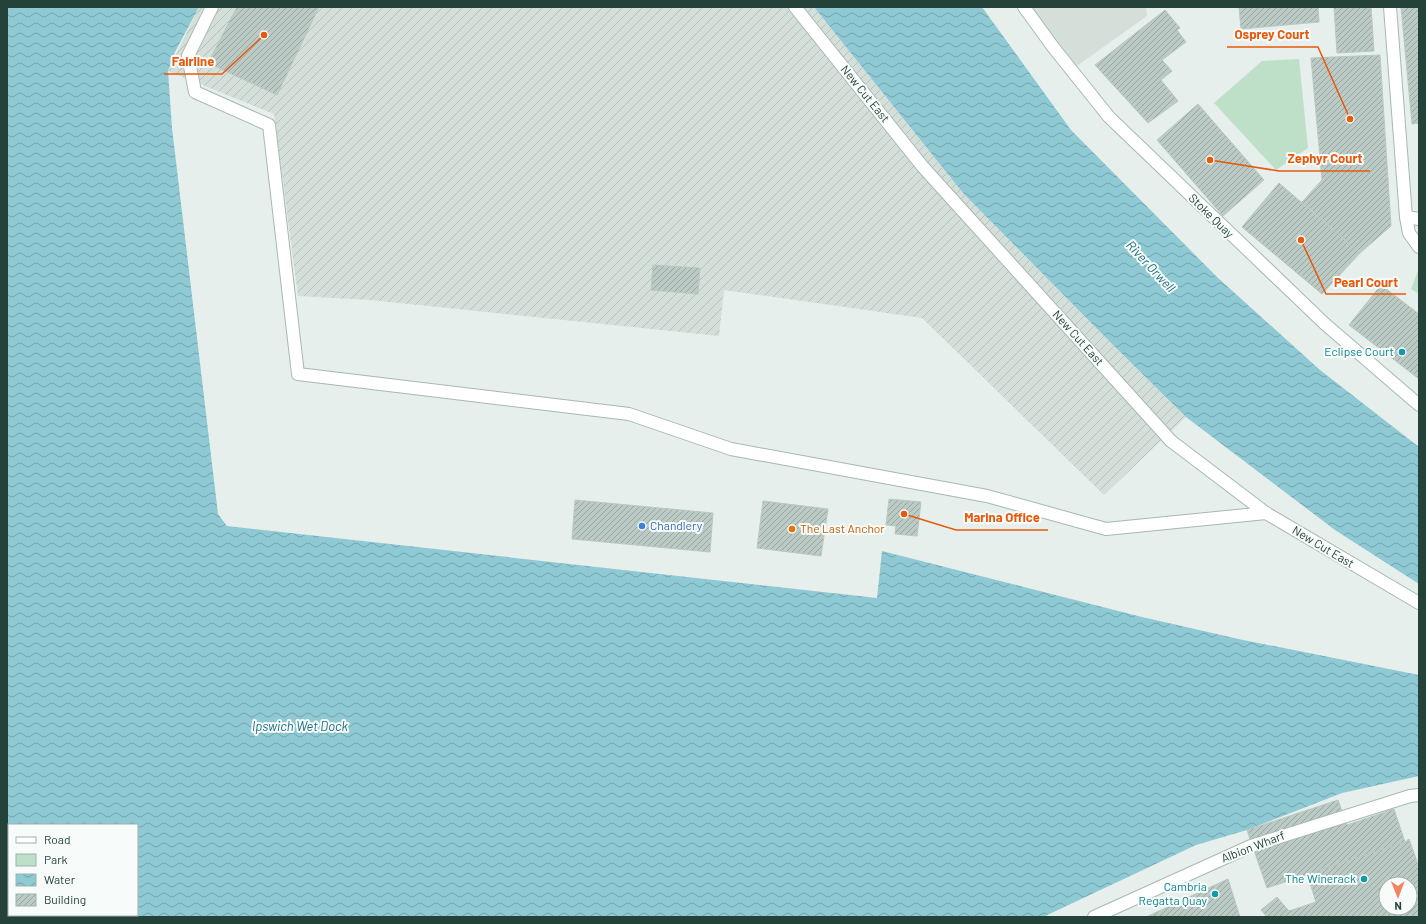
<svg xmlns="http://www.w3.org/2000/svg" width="1426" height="924" font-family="Barlow,sans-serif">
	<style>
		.built { fill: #d4dfda }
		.industrial { fill: url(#industrial-furrows) }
		.green { fill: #bfe0c8 }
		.park { fill: url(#park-tufts) }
		.water { fill: url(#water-waves); fill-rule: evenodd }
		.building { fill: url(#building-hatch); stroke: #b8c9c2; fill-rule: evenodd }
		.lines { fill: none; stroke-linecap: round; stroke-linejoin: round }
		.lane-casing { stroke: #a8b8b2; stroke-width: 14 }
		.street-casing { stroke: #a8b8b2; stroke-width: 14 }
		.lane { stroke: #fff; stroke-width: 12 }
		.street { stroke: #fff; stroke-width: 12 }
		.culture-dot { fill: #0f9aa8; stroke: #f7fbf9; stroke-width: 1.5 }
		.shop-dot { fill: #3f7fe0; stroke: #f7fbf9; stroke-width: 1.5 }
		.food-dot { fill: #e8710a; stroke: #f7fbf9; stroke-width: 1.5 }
		.labels { text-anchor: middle; stroke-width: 4; stroke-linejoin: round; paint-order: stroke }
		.street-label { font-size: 12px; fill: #24423a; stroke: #f7fbf9 }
		.culture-label { font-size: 12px; fill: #0d838f; stroke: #f7fbf9; text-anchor: end }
		.shop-label { font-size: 12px; fill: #366cbe; stroke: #f7fbf9; text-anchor: start }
		.food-label { font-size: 12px; fill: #c56008; stroke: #f7fbf9; text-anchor: start }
		.water-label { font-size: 13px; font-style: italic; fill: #1c6f80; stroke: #f7fbf9 }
		.leader { fill: none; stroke: #e8590c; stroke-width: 1.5 }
		.callout-dot { fill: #e8590c; stroke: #f7fbf9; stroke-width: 1.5 }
		.callout-label { font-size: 13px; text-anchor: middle; font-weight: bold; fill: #e8590c; stroke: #f7fbf9; stroke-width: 4; stroke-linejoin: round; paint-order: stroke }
	</style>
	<defs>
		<pattern id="industrial-furrows" width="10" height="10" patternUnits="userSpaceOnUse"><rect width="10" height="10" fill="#d4dfda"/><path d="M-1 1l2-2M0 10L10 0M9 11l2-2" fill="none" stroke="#b6c1bc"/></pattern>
		<pattern id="park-tufts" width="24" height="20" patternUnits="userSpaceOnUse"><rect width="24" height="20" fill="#bfe0c8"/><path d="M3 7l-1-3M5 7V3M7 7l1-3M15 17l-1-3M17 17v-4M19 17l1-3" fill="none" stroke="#a4c1ad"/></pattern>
		<pattern id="water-waves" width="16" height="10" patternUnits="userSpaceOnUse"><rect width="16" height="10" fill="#8ec9d4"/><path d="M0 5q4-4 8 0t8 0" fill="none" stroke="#74a5ad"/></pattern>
		<pattern id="building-hatch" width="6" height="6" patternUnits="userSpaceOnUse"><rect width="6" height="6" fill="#bbcac4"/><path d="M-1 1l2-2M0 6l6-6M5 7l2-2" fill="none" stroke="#98a6a0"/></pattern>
	</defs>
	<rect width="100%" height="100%" fill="#e6efeb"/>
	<polygon class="built" points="1032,7 1146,7 1147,16 1074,68"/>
	<polygon class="industrial" points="199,7 814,7 963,193 1110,342 1186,417 1104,495 922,318 724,290 719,336 370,300 298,296 274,114 168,71"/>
	<polygon class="green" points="1299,59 1308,148 1276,170 1214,103 1262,61"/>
	<polygon class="park" points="1419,268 1419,294 1411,289"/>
	<g class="water">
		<path d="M7 7H199L175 52 168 71 172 128 218 514 227 526 877 598 882 551 1142 617 1243 640 1419 675V776L1342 793 1247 830 1196 845 1043 917H7ZM9 825H137V915H9Z"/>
		<polygon points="814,7 982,7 1071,130 1217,277 1320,370 1419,447 1419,584 1335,530 1186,417 1110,342 963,193"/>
	</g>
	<g class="building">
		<polygon points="237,7 319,7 277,95 208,63"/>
		<polygon points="1239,7 1318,7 1319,22 1241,29"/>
		<polygon points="1334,7 1371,7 1374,51 1337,53"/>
		<polygon points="1401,7 1419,7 1419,123 1412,124"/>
		<polygon points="1165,10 1180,28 1177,30 1186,42 1162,60 1172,71 1161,80 1178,101 1148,123 1095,65"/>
		<polygon points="1380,55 1391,226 1360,253 1302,202 1322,180 1311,58"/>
		<polygon points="1198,104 1264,180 1223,216 1157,140"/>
		<polygon points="1279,183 1360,253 1322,294 1242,227"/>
		<polygon points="653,265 700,268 698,294 651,290"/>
		<polygon points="1381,285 1419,314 1419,379 1349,325"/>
		<polygon points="889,499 921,502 917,536 895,534 896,526 886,525"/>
		<polygon points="575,500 713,513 710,552 572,539"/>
		<polygon points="763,501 828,509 821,556 757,548"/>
		<polygon points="1338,800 1347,825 1394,809 1405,842 1267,888 1247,830"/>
		<path d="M1409 839 1419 867V917H1267L1261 910 1277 897 1289 911 1316 902 1307 874 1405 842ZM1386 884H1410V908H1386Z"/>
		<polygon points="1228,879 1240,917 1146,917"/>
	</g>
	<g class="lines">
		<defs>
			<g id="lane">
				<polyline points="212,7 188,56 195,92 269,125 298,374 629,414 731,449 987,496 1106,529 1266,513"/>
				<polyline points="795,7 923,167 1171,441"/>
			</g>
			<g id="street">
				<polyline points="1024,7 1053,47 1109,117 1325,324 1419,405"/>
				<polyline points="1390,7 1406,217 1409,233 1419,247"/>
				<polyline points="1406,217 1419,219"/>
				<polyline points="1171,441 1266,513 1419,603"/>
				<polyline points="1094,917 1251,846 1410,796 1419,795"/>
			</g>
		</defs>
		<use href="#lane" class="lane-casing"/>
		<use href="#street" class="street-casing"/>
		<use href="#lane" class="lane"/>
		<use href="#street" class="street"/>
	</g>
	<g class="culture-dot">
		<circle cx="1402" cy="352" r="4"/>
		<circle cx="1364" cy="879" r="4"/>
		<circle cx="1215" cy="894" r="4"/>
	</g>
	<circle class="shop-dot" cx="642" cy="526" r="4"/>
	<circle class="food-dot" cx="792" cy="529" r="4"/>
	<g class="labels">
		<g class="street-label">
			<text transform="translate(865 94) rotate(51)" y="4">New Cut East</text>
			<text transform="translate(1211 216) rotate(44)" y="4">Stoke Quay</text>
			<text transform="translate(1078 338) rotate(48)" y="4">New Cut East</text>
			<text transform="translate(1323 547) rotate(31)" y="4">New Cut East</text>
			<text transform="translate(1253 847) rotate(-21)" y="4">Albion Wharf</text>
		</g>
		<g class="culture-label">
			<text x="1394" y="356">Eclipse Court</text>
			<text x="1356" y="883">The Winerack</text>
			<text x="1207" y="891">Cambria<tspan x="1207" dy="14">Regatta Quay</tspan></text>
		</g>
		<g class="shop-label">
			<text x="650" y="530">Chandlery</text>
		</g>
		<g class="food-label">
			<text x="800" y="533">The Last Anchor</text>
		</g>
		<g class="water-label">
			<text transform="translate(1151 266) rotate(47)" y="5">River Orwell</text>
			<text x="300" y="731">Ipswich Wet Dock</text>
		</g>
	</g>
	<path class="leader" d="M1350 119L1318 47H1227M264 35L222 74H164M1210 160L1279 171H1370M1301 240L1326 294H1406M904 514L956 530H1048"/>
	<g class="callout-dot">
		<circle cx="1350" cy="119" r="4"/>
		<circle cx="264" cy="35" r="4"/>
		<circle cx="1210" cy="160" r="4"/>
		<circle cx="1301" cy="240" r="4"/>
		<circle cx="904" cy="514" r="4"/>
	</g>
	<g class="callout-label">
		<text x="1272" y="39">Osprey Court</text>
		<text x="193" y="66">Fairline</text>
		<text x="1325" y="163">Zephyr Court</text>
		<text x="1366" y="287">Pearl Court</text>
		<text x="1002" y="522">Marina Office</text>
	</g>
	<rect width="1426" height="924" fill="none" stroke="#24423a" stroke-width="16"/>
	<rect x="8" y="824" width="130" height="92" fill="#f7fbf9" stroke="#a3b1ad"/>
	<rect x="16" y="837" width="20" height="6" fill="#ffffff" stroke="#a3b1ad"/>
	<text x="44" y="844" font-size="12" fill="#24423a">Road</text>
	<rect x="16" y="854" width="20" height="12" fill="#bfe0c8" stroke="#a3b1ad"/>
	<text x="44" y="864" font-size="12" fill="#24423a">Park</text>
	<rect x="16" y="874" width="20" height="12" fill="url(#water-waves)" stroke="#a3b1ad"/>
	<text x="44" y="884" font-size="12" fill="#24423a">Water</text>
	<rect x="16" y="894" width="20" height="12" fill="url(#building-hatch)" stroke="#a3b1ad"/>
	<text x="44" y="904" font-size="12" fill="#24423a">Building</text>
	<g transform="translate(1398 896) rotate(179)"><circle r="19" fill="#f7fbf9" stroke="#a3b1ad"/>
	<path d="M0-3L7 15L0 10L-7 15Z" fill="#f4845f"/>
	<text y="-6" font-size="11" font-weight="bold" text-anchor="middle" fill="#24423a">N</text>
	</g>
</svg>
